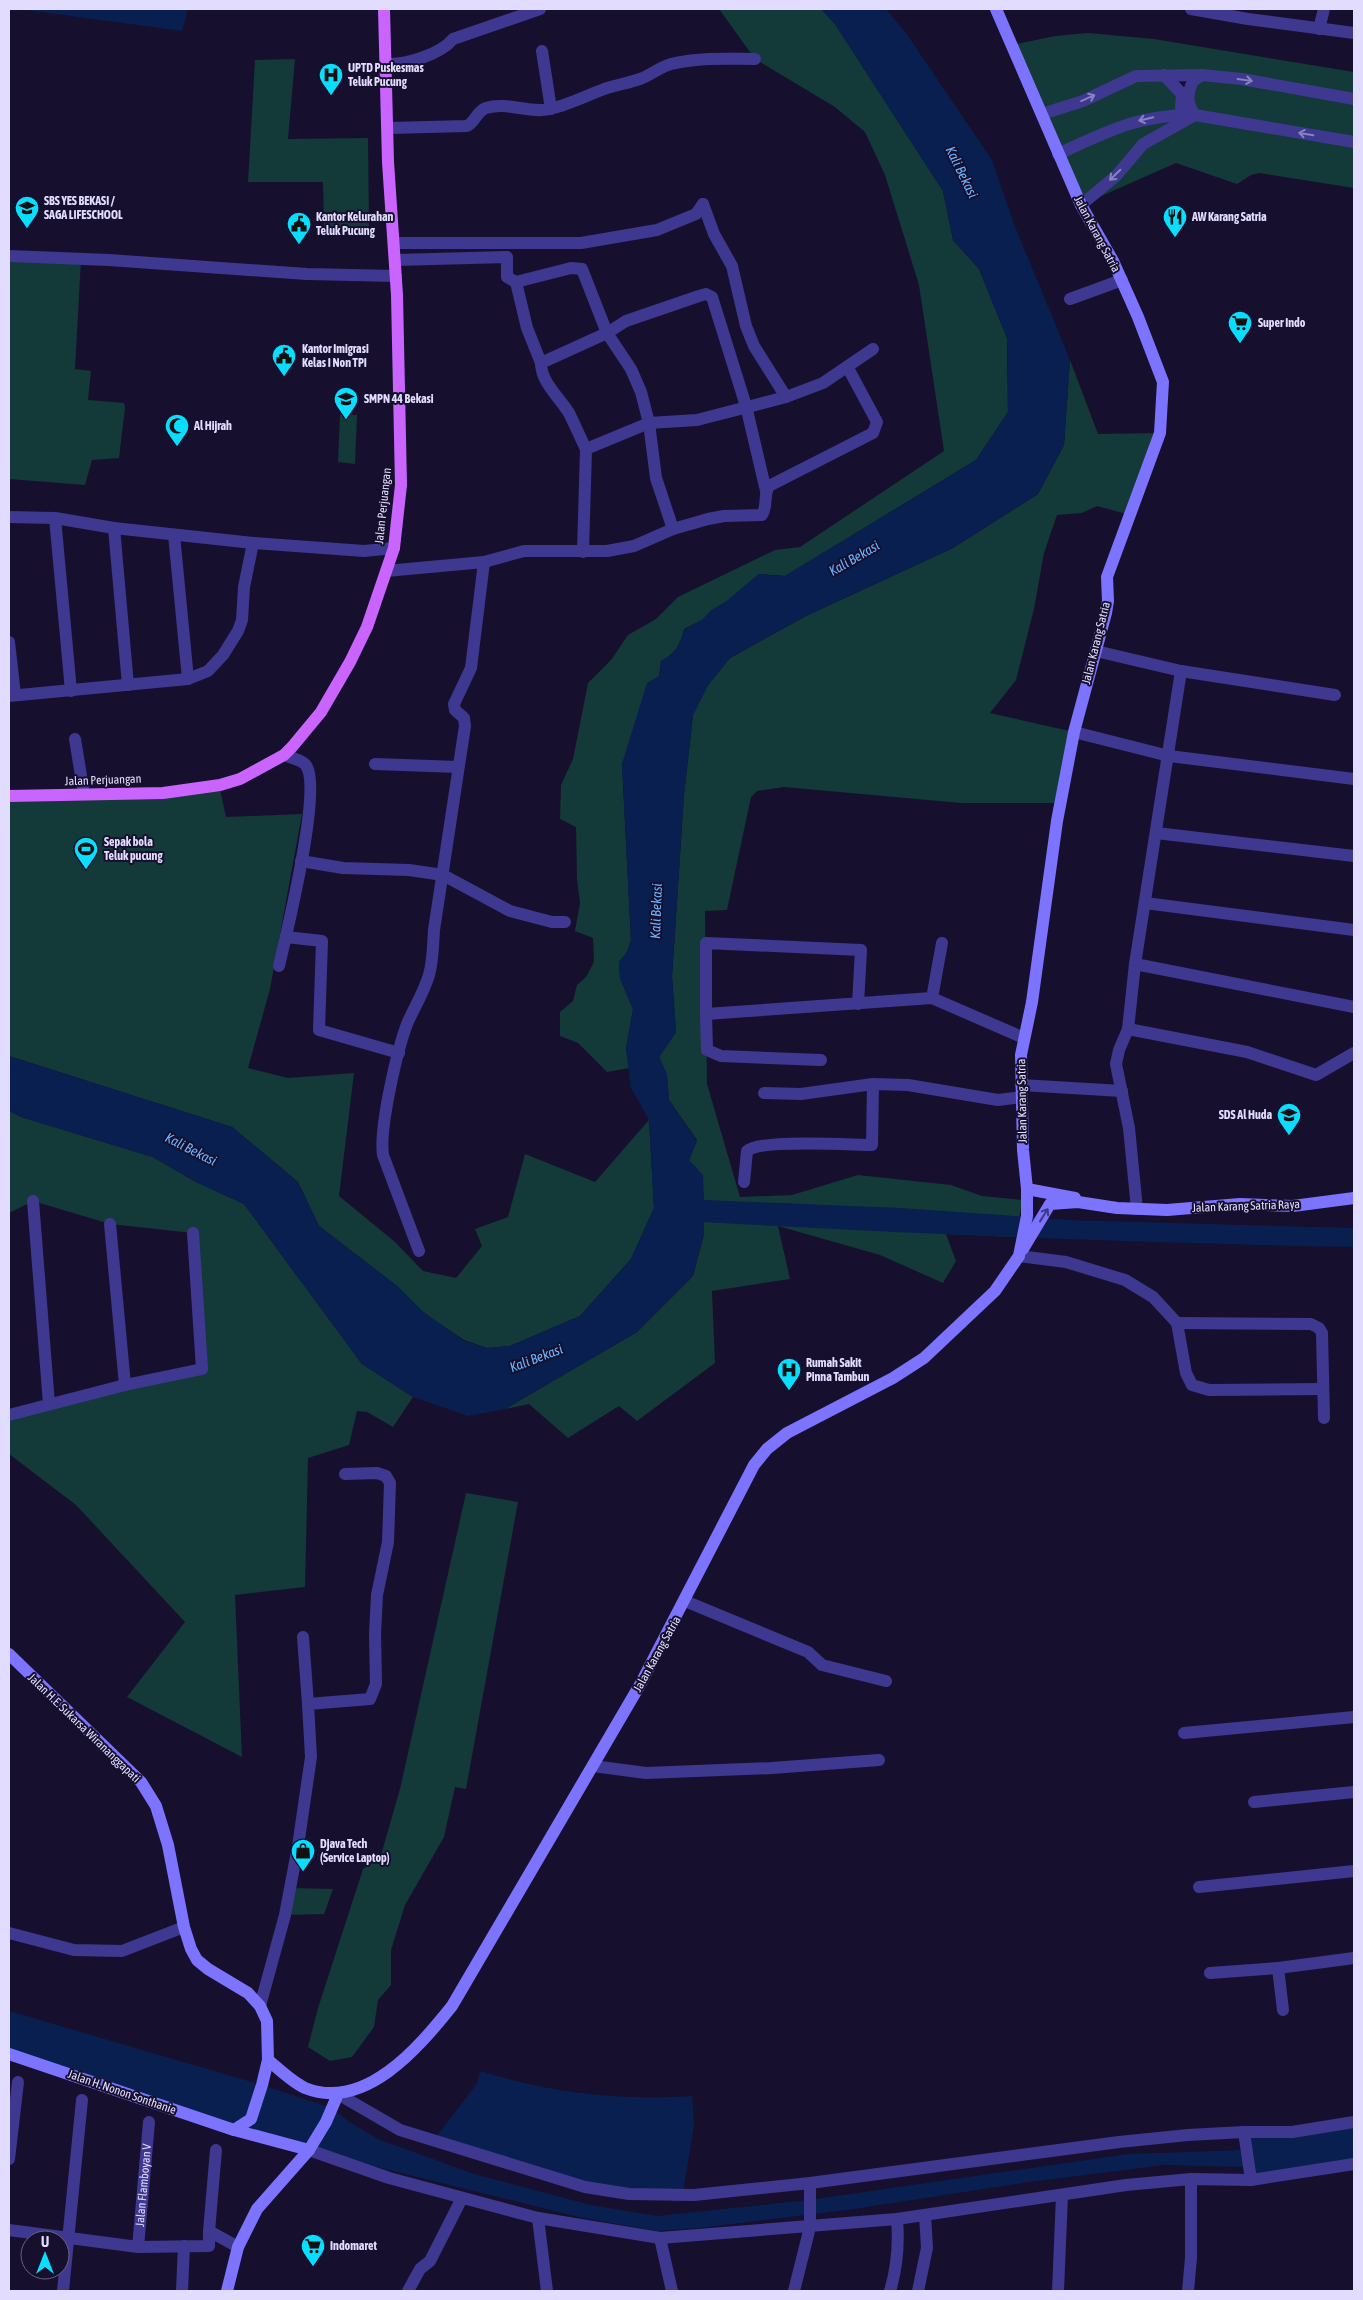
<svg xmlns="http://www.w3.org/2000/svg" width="1363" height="2300" font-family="'Asap Condensed',sans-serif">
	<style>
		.green { fill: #133938; fill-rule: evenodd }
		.water { fill: #081f50 }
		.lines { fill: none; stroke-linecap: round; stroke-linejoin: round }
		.street { stroke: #3f3890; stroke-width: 12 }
		.secondary { stroke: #7c74ff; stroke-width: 12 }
		.primary { stroke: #ca64ff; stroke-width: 12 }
		.oneway { stroke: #8882c2 }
		.oneway2 { stroke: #3f3882 }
		.labels { text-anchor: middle; stroke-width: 4; stroke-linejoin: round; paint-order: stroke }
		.poi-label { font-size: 12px; font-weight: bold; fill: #e2ddff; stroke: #16102e; text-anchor: start }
		.street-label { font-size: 12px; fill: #e2ddff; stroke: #16102e }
		.water-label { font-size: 14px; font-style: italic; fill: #6bb5ff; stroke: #16102e }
	</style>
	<rect width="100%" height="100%" fill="#16102e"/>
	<g class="green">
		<path d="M719 9H821L835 24 943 191 953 240 979 269 1007 338 1008 412 976 460 785 576 759 574 727 601 712 610 702 620 684 629C680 645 675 654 661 661L659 676 622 764 631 940 627 952 619 962 620 978 633 1009 626 1049 629 1068 607 1072 578 1043 560 1036V1012L573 1001 577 985 586 977 594 962 593 938 575 931 580 903 577 879 576 827 560 819 561 785 573 759 588 683 611 660 628 635 656 619 678 597 775 550 800 547 944 451 919 285 885 175 865 132 835 107 755 59Z"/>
		<path d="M1088 33 1154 39 1354 72V188L1259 173 1251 175 1237 184 1176 163 1081 205 1012 45 1055 36ZM1165 75 1193 81 1182 99Z"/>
		<polygon points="295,59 288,139 368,138 369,226 324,230 323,182 248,182 255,60"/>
		<polygon points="10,256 81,259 75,369 91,371 88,400 124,403 125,408 119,458 92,460 85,485 9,479"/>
		<polygon points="1070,360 1098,434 1160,433 1130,515 1097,506 1082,513 1057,515 1044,553 1034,609 1016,680 990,713 1074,732 1060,803 961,803 784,787 757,791 751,797 727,910 705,911 707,1084 740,1197 792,1195 858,1175 951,1185 982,1196 1022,1200 1019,1221 1014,1237 946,1234 956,1261 943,1283 880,1255 778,1226 790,1279 712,1291 715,1363 637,1421 619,1406 568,1438 529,1404 505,1409 637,1332 693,1276 704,1234 689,1160 697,1140 669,1100 667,1075 659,1057 676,1032 672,977 684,795 693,715 708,685 730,658 806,616 953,548 1038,494 1064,445"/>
		<polygon points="340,415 357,415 355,464 338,462"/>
		<polygon points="220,789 226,817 302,814 270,989 248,1068 288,1078 354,1073 339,1196 395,1242 423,1271 456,1278 482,1246 475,1229 508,1217 525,1154 595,1182 649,1120 654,1208 631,1259 580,1316 510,1346 487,1348 464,1340 437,1322 422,1311 397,1286 319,1226 298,1182 232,1127 9,1056 9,796"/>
		<polygon points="9,1111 21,1117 153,1157 196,1182 244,1204 362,1364 413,1397 393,1427 367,1412 357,1411 349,1445 308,1458 305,1587 235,1595 242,1757 127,1697 185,1622 76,1505 9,1454 9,1413 201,1369 193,1233 110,1224 33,1201 9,1213"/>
		<polygon points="466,1493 518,1502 466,1789 455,1787 444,1837 405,1905 391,1950 391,1985 378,2000 374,2027 352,2057 330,2061 308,2047 318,2008 363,1869 381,1855 400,1789"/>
		<polygon points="291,1888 333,1889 324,1914 285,1915"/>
	</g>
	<g class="water">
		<polygon points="19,9 188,9 182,31"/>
		<path d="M821 9H886L906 33 992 160 1014 224 1070 360 1064 445 1038 494 953 548 806 616 730 658 708 685 693 715 684 795 672 976 676 1032 659 1057 667 1075 669 1100 697 1141 689 1160 703 1175 704 1200 901 1208 1069 1220 1354 1228V1247C1137 1243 921 1234 704 1222V1234L693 1276 637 1332 505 1409 468 1416 413 1397 362 1364 244 1204 196 1182 153 1157 21 1117 9 1111V1056L232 1127 298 1182 319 1226 397 1286 422 1311 464 1341 487 1348 510 1346 580 1316 631 1259 654 1208 649 1120 631 1088 626 1049 633 1009 620 978 619 962 627 952 631 940 622 764 647 683 659 676 661 661C675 654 680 645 684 630L702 620 712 610 727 601 759 574 785 576 976 460 1008 412 1007 338 979 269 953 240 943 191 835 24Z"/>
		<polygon points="9,2011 262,2085 332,2108 348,2121 378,2139 474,2174 591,2205 657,2216 809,2200 1128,2154 1242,2150 1244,2167 1165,2165 1029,2182 847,2210 699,2228 656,2231 579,2217 309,2150 9,2054"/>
		<path d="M481 2071C548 2093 621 2101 692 2096L694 2125 683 2193 629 2194 433 2141 476 2085Z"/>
		<polygon points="1354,2122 1354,2164 1251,2180 1244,2132"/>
	</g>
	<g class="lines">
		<g class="street">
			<polyline points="1191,9 1248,19 1354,33"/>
			<polyline points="1319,29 1324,9"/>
			<polyline points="542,51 551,109"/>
			<path d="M387 64C406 65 441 54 453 39L540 9"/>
			<polyline points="1164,75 1182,94 1181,108"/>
			<polyline points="1042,114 1083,101 1136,76 1202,75 1242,79 1354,99"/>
			<path d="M389 128 467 126C475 122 477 111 486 108 507 101 529 114 550 109 568 105 586 96 604 89 616 85 628 83 640 79 651 75 660 67 671 64 699 57 727 59 755 59"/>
			<path d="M1058 154C1107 132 1139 114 1195 115L1354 142"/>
			<polyline points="703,204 714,234 732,266 746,326 754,346 786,397"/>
			<path d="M1081 205 1116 176 1143 144 1195 115C1186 103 1187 94 1193 81L1202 75"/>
			<polyline points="395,243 581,243 657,230 696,214 703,204"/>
			<polyline points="9,256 109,260 307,274 396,276"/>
			<polyline points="396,260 507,257 507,277 516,282 571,268 582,269 607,333 631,369 641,392 649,423 656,478 673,529"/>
			<polyline points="516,282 527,328 541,363"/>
			<polyline points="1070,299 1122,280"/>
			<path d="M586 449C580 437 575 425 569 413 559 397 541 382 541 363L607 333 626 321 699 296 706 294 712 297 746 406 766 491"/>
			<polyline points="9,517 55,518 114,528 253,543 364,551 394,548"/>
			<polyline points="55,518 71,691"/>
			<polyline points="114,528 128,685"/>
			<polyline points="174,535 188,679"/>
			<polyline points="583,552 586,449 649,423 697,420 786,397 823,383 873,349"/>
			<path d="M386 571 484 562 524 551H607L634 546 673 529 708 519 724 516 762 515C768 506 763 496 769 486L873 433 877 422 848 368"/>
			<polyline points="9,642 15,695"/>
			<polyline points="1096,651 1181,671 1335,695"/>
			<polyline points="9,696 188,679 208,671 223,655 238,631 242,620 244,587 253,543"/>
			<polyline points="1074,732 1169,756 1354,779"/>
			<polyline points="75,739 84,794"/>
			<polyline points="375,764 458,767"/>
			<polyline points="1156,833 1354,856"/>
			<polyline points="301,861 343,868 409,870 443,875 510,911 552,922 565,922"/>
			<polyline points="1145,903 1354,930"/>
			<polyline points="286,937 322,941 319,1030 399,1053"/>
			<polyline points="1135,964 1354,1007"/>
			<path d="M279 966C287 931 321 794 307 767 304 760 290 758 284 755"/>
			<polyline points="932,998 942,943"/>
			<polyline points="858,1004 861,950 706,943 706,1014 932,998 1024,1038"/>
			<polyline points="706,1014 707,1050 721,1056 821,1060"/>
			<polyline points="1128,1029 1247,1052 1316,1075 1354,1053"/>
			<polyline points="1021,1085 1122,1091"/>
			<polyline points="764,1093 801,1094 873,1084 908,1085 998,1100 1022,1097"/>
			<path d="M744 1182 747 1151C759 1139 851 1145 872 1145L873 1084"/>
			<polyline points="33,1201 49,1404"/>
			<polyline points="1137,1209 1129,1128 1116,1064 1119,1050 1128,1029 1135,964 1181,671"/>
			<polyline points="110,1224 125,1385"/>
			<path d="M419 1251 383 1155C379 1128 397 1051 407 1024 414 1008 424 992 429 975 433 961 433 945 434 930L465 726 464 718 455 710 454 704 471 668 484 562"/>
			<polyline points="1019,1256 1066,1262 1125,1280 1153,1297 1177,1323 1186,1373 1192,1385 1209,1390 1323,1389"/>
			<polyline points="1177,1323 1311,1324 1319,1328 1322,1333 1324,1418"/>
			<polyline points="9,1415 125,1385 202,1369 193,1233"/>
			<polyline points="685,1601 808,1652 822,1665 886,1681"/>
			<polyline points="303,1637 308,1704"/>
			<polyline points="1184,1733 1354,1717"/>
			<polyline points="593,1766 646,1773 772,1768 879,1760"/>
			<polyline points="1254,1802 1354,1792"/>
			<polyline points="1199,1887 1354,1871"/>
			<polyline points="9,1933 74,1950 122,1951 184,1927"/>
			<polyline points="1278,1968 1283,2010"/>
			<polyline points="1210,1973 1278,1968 1354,1958"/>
			<polyline points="260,2006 285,1915 298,1846 311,1757 308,1704 370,1699 376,1684 375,1634 377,1595 388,1542 390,1483 386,1476 377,1473 345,1474"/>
			<polyline points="338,2094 400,2130 585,2187 629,2194 694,2195 810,2183 1119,2142 1188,2135 1244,2132 1292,2132 1354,2122"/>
			<polyline points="1244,2132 1251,2180"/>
			<polyline points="309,2150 389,2178 538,2218 660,2238 897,2219 1126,2185 1191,2179 1251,2180 1354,2164"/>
			<polyline points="9,2159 18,2082"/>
			<polyline points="538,2218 547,2291"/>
			<polyline points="9,2230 138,2247 209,2246 209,2231 238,2247"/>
			<polyline points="209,2231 216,2150"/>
			<polyline points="660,2238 672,2291"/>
			<path id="s1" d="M138 2247 149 2122"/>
			<polyline points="63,2291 82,2100"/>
			<polyline points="182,2291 184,2246"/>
			<polyline points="408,2291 420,2269 430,2261 462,2198"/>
			<polyline points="794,2291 810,2227 810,2183"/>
			<path d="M890 2291C897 2268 899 2243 897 2219"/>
			<polyline points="918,2291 927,2248 925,2215"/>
			<polyline points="1058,2291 1062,2195"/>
			<polyline points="1188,2291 1191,2258 1191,2179"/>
		</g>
		<g class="secondary">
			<polyline points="1027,1189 1075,1198"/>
			<polyline points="1023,1249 1050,1204 1078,1202 1117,1208 1167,1210 1240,1204 1293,1206 1354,1198"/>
			<polyline points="9,1654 141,1782 156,1806 168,1845 184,1927 191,1949 197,1960 208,1969 248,1993 260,2006 267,2021 268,2060 262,2085 251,2119 234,2130"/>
			<polyline points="9,2054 234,2130 309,2150"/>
			<path d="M268 2060C279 2069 292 2082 305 2088 365 2112 419 2047 452 2006L641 1683 754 1465 767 1449 787 1433 893 1378 924 1358 995 1291 1019 1256 1027 1216V1189L1023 1150 1021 1055 1032 1002 1057 821 1074 732 1106 613 1108 601 1107 577 1160 433 1163 382 1138 317 1113 261 1081 205 996 9"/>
			<polyline points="227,2291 238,2247 257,2209 309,2150 326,2122 338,2094"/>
		</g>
		<polyline class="primary" points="9,796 163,793 220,785 240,779 284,755 292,747 321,712 350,662 367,627 394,548 401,485 397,295 388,162 384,9"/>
	</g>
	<defs><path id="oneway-shaft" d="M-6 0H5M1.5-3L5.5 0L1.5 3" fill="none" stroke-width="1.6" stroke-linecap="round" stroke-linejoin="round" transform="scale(1.25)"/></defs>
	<g class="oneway">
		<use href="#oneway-shaft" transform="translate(1245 80) rotate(8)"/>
		<use href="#oneway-shaft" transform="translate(1088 98) rotate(-24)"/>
		<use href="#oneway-shaft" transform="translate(1146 119) rotate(167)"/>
		<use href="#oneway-shaft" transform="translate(1306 134) rotate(-170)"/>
		<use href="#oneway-shaft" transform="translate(1115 175) rotate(136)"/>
	</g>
	<use class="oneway2" href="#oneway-shaft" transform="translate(1044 1215) rotate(-58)"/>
	<defs>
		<symbol id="hospital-pin" viewBox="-11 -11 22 30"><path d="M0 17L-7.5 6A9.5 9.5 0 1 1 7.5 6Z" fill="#09deff" stroke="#16102e"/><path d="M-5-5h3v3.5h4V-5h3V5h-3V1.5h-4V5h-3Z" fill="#111"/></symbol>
		<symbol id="school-pin" viewBox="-11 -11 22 30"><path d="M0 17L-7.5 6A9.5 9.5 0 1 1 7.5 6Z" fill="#09deff" stroke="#16102e"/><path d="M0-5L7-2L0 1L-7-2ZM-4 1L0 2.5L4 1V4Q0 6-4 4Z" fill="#111"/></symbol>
		<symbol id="restaurant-pin" viewBox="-11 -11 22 30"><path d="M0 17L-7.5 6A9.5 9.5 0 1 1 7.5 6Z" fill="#09deff" stroke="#16102e"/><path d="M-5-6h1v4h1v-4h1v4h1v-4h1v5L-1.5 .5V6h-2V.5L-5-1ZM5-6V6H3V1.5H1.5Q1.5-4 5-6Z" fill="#111"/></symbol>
		<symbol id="civic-pin" viewBox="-11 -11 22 30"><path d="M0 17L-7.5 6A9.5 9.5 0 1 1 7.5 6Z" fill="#09deff" stroke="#16102e"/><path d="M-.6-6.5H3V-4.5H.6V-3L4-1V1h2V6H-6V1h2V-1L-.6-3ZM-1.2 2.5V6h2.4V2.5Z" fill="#111"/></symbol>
		<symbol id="supermarket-pin" viewBox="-11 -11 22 30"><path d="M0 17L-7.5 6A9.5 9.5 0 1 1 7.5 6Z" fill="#09deff" stroke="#16102e"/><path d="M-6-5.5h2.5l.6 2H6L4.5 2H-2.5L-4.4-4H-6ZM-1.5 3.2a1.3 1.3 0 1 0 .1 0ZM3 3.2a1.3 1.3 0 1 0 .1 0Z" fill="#111"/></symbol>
		<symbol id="mosque-pin" viewBox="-11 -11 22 30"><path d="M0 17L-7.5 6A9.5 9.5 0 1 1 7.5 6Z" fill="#09deff" stroke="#16102e"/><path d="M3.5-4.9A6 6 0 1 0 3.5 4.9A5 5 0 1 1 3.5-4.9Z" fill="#111"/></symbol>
		<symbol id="stadium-pin" viewBox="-11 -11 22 30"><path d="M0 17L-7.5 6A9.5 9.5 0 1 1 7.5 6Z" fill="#09deff" stroke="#16102e"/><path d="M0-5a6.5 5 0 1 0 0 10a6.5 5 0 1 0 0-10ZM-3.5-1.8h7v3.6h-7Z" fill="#111"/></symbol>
		<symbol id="shop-pin" viewBox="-11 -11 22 30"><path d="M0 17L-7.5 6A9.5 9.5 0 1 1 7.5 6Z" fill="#09deff" stroke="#16102e"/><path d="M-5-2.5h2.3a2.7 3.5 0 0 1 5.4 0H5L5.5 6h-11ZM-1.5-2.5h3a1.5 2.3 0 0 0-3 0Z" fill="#111"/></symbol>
	</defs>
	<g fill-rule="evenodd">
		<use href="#hospital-pin" x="317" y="61" width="28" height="38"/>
		<use href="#school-pin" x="13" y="194" width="28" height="38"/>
		<use href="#restaurant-pin" x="1161" y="203" width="28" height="38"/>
		<use href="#civic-pin" x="285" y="210" width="28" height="38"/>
		<use href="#supermarket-pin" x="1226" y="309" width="28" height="38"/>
		<use href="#civic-pin" x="270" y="342" width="28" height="38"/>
		<use href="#school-pin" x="332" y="385" width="28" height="38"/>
		<use href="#mosque-pin" x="163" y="412" width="28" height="38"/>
		<use href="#stadium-pin" x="72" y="835" width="28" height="38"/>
		<use href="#school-pin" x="1275" y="1101" width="28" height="38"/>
		<use href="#hospital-pin" x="775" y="1356" width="28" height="38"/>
		<use href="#shop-pin" x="289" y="1837" width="28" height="38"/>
		<use href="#supermarket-pin" x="299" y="2232" width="28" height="38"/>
	</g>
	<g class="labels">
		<g class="poi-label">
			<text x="348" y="72">UPTD Puskesmas<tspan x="348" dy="14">Teluk Pucung</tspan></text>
			<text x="44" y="205">SBS YES BEKASI /<tspan x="44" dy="14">SAGA LIFESCHOOL</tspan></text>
			<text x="316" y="221">Kantor Kelurahan<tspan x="316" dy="14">Teluk Pucung</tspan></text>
			<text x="1192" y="221">AW Karang Satria</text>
			<text x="1258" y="327">Super Indo</text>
			<text x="302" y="353">Kantor Imigrasi<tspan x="302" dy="14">Kelas I Non TPI</tspan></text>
			<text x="364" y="403">SMPN 44 Bekasi</text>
			<text x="194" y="430">Al Hijrah</text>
			<text x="104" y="846">Sepak bola<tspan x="104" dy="14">Teluk pucung</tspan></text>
			<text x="1272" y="1119" text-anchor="end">SDS Al Huda</text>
			<text x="806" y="1367">Rumah Sakit<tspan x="806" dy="14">Pinna Tambun</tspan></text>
			<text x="320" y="1848">Djava Tech<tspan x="320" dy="14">(Service Laptop)</tspan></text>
			<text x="330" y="2250">Indomaret</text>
		</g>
		<g class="street-label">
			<text transform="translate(1097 234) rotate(62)" y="4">Jalan Karang Satria</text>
			<text transform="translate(383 506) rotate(-84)" y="4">Jalan Perjuangan</text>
			<text transform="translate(1096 643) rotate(-76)" y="4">Jalan Karang Satria</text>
			<text transform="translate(103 780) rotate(-2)" y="4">Jalan Perjuangan</text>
			<text transform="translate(1022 1101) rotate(-91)" y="4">Jalan Karang Satria</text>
			<text transform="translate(1246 1206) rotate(-2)" y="4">Jalan Karang Satria Raya</text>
			<text transform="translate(657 1654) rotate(-61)" y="4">Jalan Karang Satria</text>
			<text transform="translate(84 1728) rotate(44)" y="4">Jalan H.E. Sukarsa Wirananggapati</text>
			<text transform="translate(122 2092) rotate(19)" y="4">Jalan H. Nonon Sonthanie</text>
			<text dy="4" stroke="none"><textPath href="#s1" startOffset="62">Jalan Flamboyan V</textPath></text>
		</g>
		<g class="water-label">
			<text transform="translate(962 172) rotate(64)" y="5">Kali Bekasi</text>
			<text transform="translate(854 558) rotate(-30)" y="5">Kali Bekasi</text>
			<text transform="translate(656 911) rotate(-88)" y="5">Kali Bekasi</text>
			<text transform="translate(191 1149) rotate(27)" y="5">Kali Bekasi</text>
			<text transform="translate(536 1358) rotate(-21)" y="5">Kali Bekasi</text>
		</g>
	</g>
	<rect width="1363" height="2300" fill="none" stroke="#e2ddff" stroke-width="20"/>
	<g transform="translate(45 2255)"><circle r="24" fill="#16102e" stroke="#686282"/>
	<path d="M0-4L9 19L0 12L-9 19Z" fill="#09deff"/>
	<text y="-8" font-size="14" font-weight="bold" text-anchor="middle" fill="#e2ddff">U</text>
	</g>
</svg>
